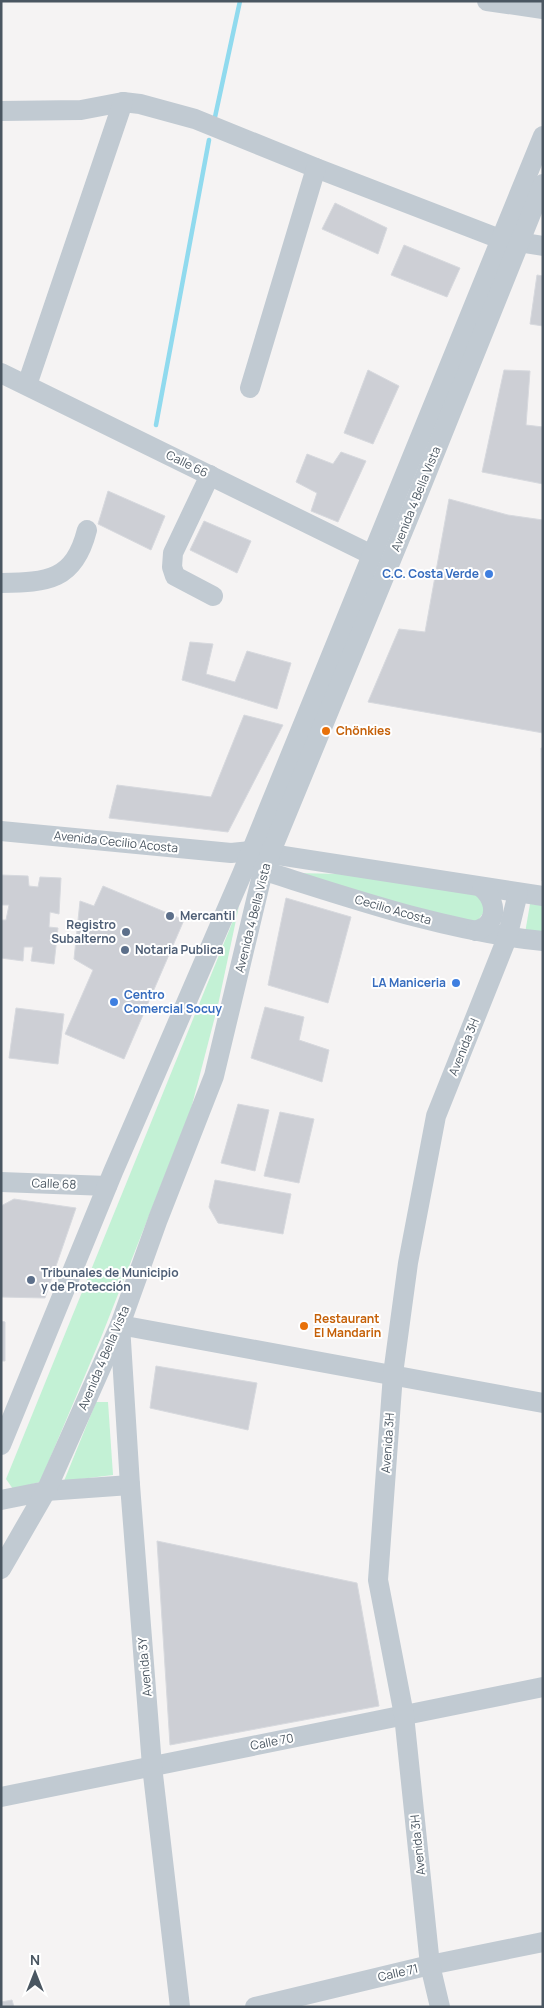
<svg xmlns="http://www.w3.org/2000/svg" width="544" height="2008" font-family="Manrope,sans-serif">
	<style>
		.green { fill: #c3f1d5 }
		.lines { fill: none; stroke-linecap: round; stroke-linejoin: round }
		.stream { stroke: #90daee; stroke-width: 4.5 }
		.building { fill: #cdcfd5; stroke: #d7d9de }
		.minor { stroke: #c1cad2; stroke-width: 20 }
		.shop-dot { fill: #3f7fe0; stroke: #fff; stroke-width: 2 }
		.food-dot { fill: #e8710a; stroke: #fff; stroke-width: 2 }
		.service-dot { fill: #5c6f8a; stroke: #fff; stroke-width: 2 }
		.labels { text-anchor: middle; stroke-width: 4; stroke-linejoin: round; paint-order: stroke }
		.street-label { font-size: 12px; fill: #4a5661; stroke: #fff }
		.shop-label { font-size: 12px; font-weight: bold; fill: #366cbe; stroke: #fff; text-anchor: end }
		.food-label { font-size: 12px; font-weight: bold; fill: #c56008; stroke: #fff; text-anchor: start }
		.service-label { font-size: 12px; font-weight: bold; fill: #4e5e75; stroke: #fff; text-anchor: start }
	</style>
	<rect width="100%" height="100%" fill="#f5f3f3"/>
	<g class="green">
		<polygon points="296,873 342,874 478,893 488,906 474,926"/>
		<polygon points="530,904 543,905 543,935 525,933"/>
		<polygon points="239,906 218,1005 191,1109 102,1335 40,1482 13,1489 6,1479"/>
		<polygon points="96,1402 108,1402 113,1475 64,1481"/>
	</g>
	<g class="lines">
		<g class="stream">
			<polyline points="215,117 240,1"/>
			<polyline points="156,425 209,140"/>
		</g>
	</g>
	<g class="building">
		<polygon points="335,203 387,228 378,254 322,229"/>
		<polygon points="404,245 460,268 447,297 391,275"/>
		<polygon points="537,275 543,276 543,326 530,324"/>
		<polygon points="368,370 399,386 373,444 344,433"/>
		<polygon points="504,370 530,371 526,425 543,427 543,484 482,472"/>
		<polygon points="341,452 366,461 338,522 311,511 317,493 296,482 307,454 333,464"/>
		<polygon points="108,491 165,516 151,550 98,524"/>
		<polygon points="449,499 508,515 543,520 543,733 368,702 399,629 425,632"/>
		<polygon points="204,521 251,541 237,573 190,550"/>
		<polygon points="190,642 213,644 206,674 235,682 247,651 291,663 277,709 182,680"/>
		<polygon points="244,715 283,725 228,832 109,818 117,785 211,797"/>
		<polygon points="541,748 543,748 543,881 542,881"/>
		<polygon points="1,875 28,876 29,886 38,887 40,877 61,878 59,914 50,912 49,927 58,928 54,964 31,961 33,947 24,947 23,961 1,958 1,920 6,920 9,905 1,905"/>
		<polygon points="103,886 184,920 124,1059 65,1034 93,970 74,959 80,901 94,906"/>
		<polygon points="286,898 351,917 328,1003 268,985"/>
		<polygon points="265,1007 304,1017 299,1040 329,1050 322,1082 251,1058"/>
		<polygon points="16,1008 64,1014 58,1064 9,1058"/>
		<polygon points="238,1104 269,1110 255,1171 221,1163"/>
		<polygon points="280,1112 314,1119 299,1183 264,1176"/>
		<polygon points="215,1180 291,1194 283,1234 218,1223 209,1207"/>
		<polygon points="14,1199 76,1208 45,1298 1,1297 1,1206"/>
		<polygon points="1,1321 5,1322 5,1361 1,1361"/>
		<polygon points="156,1366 257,1383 248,1430 150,1408"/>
		<polygon points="157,1541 357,1583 379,1706 170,1745"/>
		<polygon points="12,2000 14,2007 1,2007 1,2002"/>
	</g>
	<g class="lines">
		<g class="minor">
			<polyline points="487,1 543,9"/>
			<polyline points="1,111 81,110 123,102 140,104 195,119 316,168 500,239 543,246"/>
			<polyline points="1,373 372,555"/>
			<polyline points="27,385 123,102"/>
			<polyline points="250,388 316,168"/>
			<polyline points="210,475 173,553 172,567 175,576 213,596"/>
			<path d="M1 583C48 582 74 581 87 530"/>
			<polyline points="1,831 231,853 251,851 543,896"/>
			<path d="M252 867C348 897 443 931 543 941"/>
			<path d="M476 931C480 929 485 927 487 925 498 914 493 897 482 888"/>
			<polyline points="1,1182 107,1186"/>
			<polyline points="1,1445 113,1172 242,874 543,136"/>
			<polyline points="1,1500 46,1491 130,1485"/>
			<polyline points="1,1569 46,1491 120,1325 158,1219 214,1076 263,871 417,497 543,184"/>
			<polyline points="1,1797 543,1687"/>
			<polyline points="180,2007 152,1766 130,1485 120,1325 543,1403"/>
			<polyline points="255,2007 430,1965 543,1942"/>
			<polyline points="440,2007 430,1965 404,1715 378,1580 393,1374 408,1263 436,1116 507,938 518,893"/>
		</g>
	</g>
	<g class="shop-dot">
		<circle cx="489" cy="574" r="5"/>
		<circle cx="456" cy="983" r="5"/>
		<circle cx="114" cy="1002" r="5"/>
	</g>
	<g class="food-dot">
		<circle cx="326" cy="731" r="5"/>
		<circle cx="304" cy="1326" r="5"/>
	</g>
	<g class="service-dot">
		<circle cx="170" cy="916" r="5"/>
		<circle cx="126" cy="932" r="5"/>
		<circle cx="125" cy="950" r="5"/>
		<circle cx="31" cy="1280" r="5"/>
	</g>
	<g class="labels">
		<g class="street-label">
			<text transform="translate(187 464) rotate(26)" y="4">Calle 66</text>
			<text transform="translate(416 499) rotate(-68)" y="4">Avenida 4 Bella Vista</text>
			<text transform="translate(116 842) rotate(6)" y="4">Avenida Cecilio Acosta</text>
			<text transform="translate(393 910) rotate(16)" y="4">Cecilio Acosta</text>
			<text transform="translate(253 918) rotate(-76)" y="4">Avenida 4 Bella Vista</text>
			<text transform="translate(464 1047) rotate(-68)" y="4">Avenida 3H</text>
			<text transform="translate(54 1184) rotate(2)" y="4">Calle 68</text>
			<text transform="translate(104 1358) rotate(-67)" y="4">Avenida 4 Bella Vista</text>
			<text transform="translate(388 1443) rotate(-86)" y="4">Avenida 3H</text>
			<text transform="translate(145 1667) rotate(-95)" y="4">Avenida 3Y</text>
			<text transform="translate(272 1742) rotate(-11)" y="4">Calle 70</text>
			<text transform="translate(418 1845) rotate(-96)" y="4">Avenida 3H</text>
			<text transform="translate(398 1973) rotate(-13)" y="4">Calle 71</text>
		</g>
		<g class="shop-label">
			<text x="479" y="578">C.C. Costa Verde</text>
			<text x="446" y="987">LA Maniceria</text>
			<text x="124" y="999" text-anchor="start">Centro<tspan x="124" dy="14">Comercial Socuy</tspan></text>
		</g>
		<g class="food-label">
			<text x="336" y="735">Chönkies</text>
			<text x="314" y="1323">Restaurant<tspan x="314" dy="14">El Mandarin</tspan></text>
		</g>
		<g class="service-label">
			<text x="180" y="920">Mercantil</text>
			<text x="116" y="929" text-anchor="end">Registro<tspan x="116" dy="14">Subalterno</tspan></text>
			<text x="135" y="954">Notaria Publica</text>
			<text x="41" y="1277">Tribunales de Municipio<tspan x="41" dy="14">y de Protección</tspan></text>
		</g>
	</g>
	<rect width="544" height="2008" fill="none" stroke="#4a5661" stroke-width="5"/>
	<g transform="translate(35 1973)" stroke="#ffffff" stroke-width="4" paint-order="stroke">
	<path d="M0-4L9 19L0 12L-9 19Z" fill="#4a5661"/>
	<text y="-8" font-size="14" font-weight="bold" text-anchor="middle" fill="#4a5661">N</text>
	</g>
</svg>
